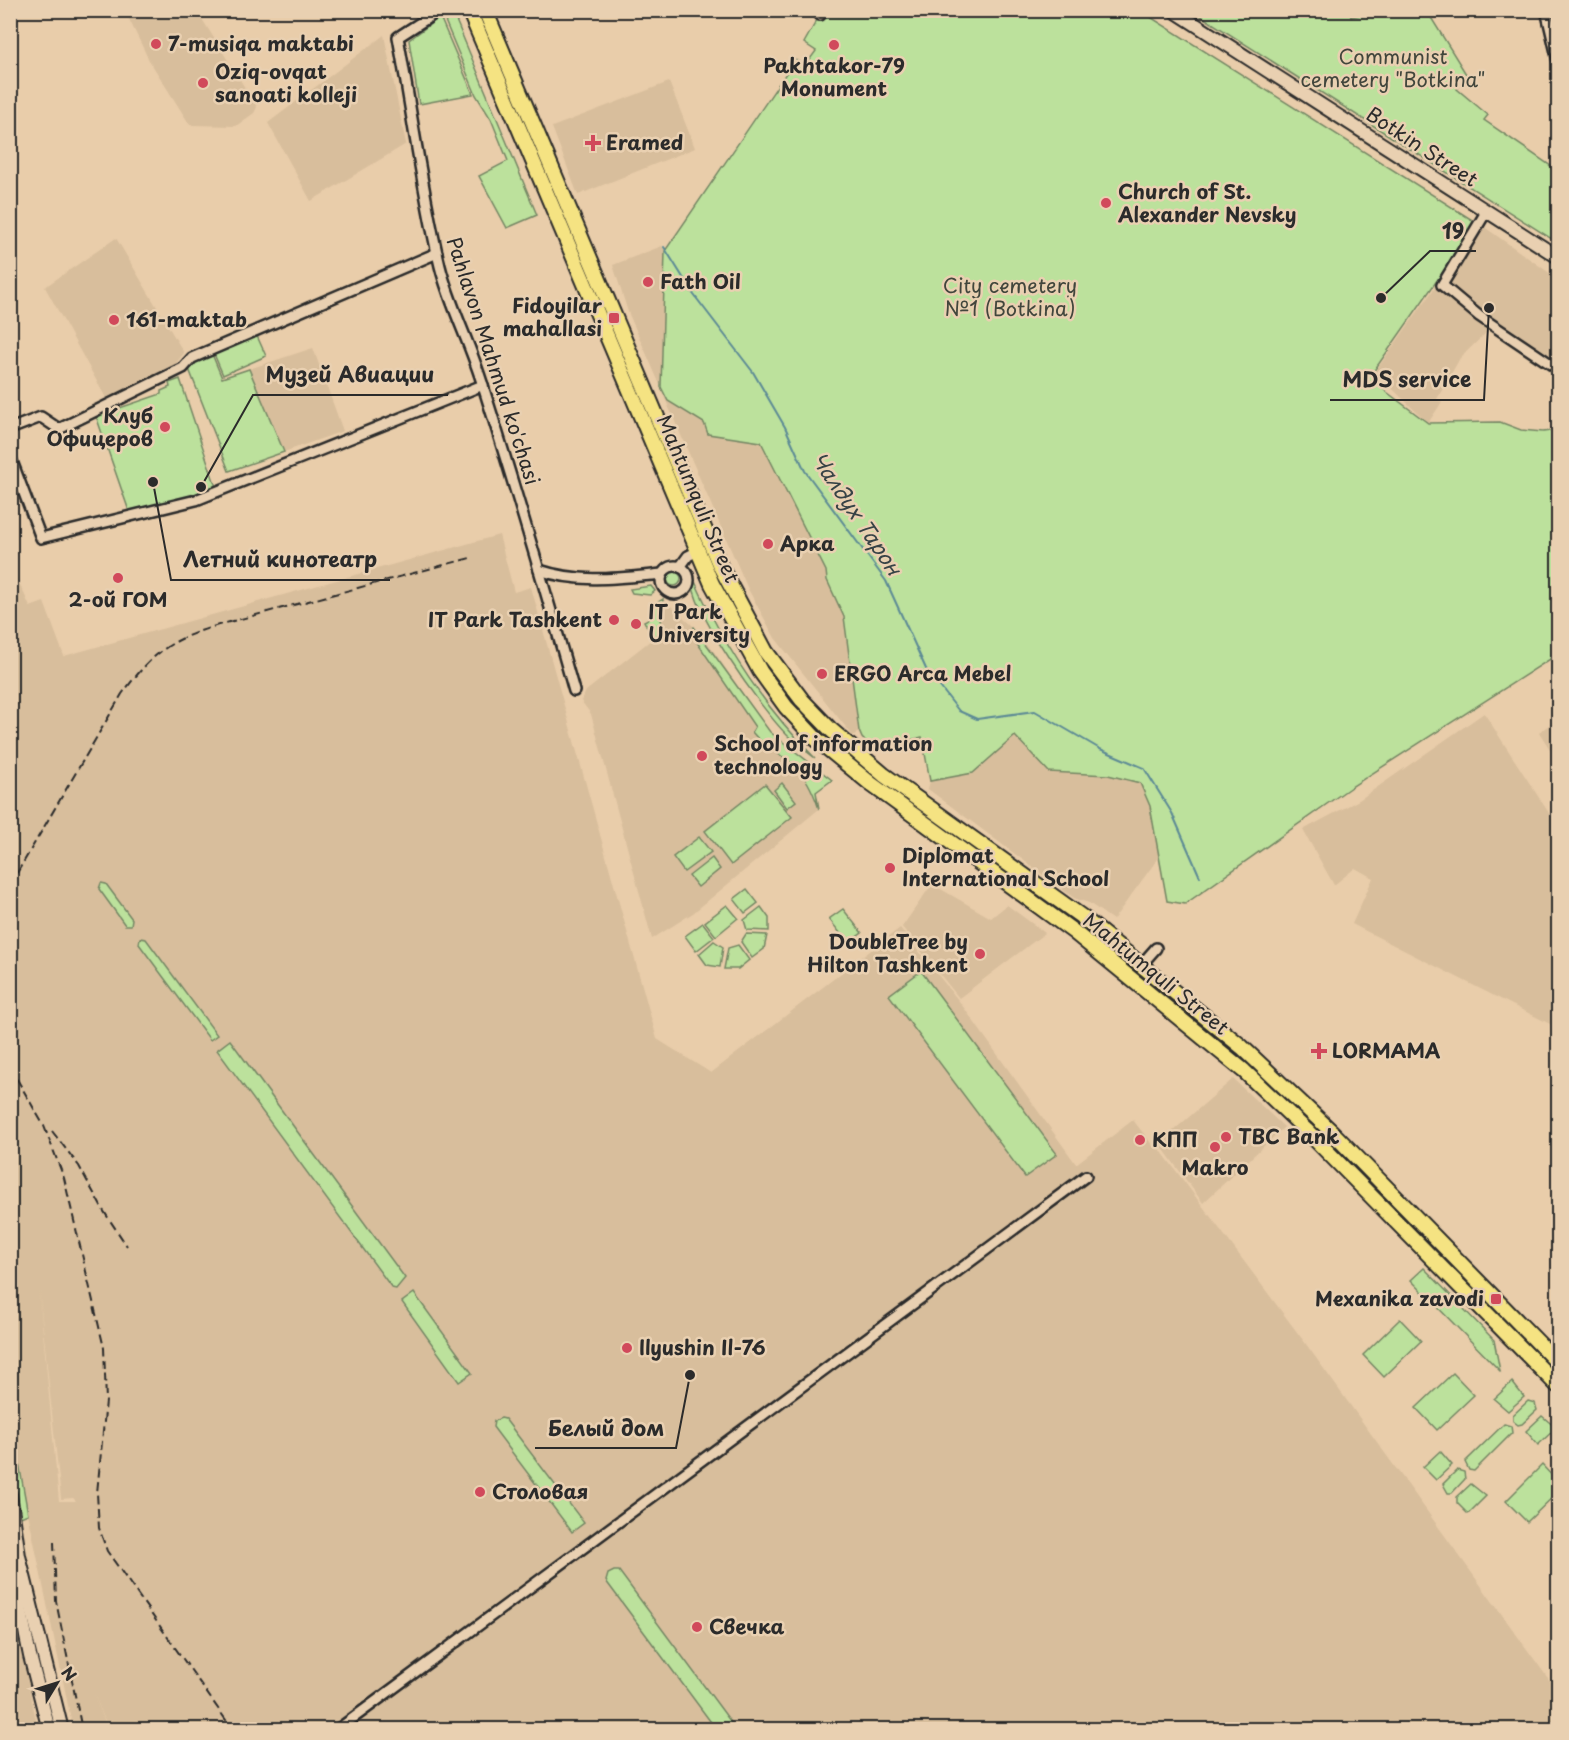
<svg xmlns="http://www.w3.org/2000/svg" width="1569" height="1740" font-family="'Playpen Sans',sans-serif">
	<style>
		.built { fill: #d8be9c; fill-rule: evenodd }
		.green { fill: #bce19c; stroke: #748664; stroke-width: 1.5 }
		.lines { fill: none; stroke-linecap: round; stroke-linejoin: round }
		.stream { stroke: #5c8a95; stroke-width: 2 }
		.street-casing { stroke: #2b2b2b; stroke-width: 14 }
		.secondary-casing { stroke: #2b2b2b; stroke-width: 16 }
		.primary-casing { stroke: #2b2b2b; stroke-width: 18 }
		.street { stroke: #e9d0b1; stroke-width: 9 }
		.secondary { stroke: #e9d0b1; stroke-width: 12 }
		.primary { stroke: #f5e382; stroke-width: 14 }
		.rail { stroke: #2b2b2b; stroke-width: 2; stroke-dasharray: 9 4.5; stroke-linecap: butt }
		.poi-dot { fill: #d1495b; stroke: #e9d0b1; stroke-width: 2 }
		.labels { text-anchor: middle; stroke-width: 5; stroke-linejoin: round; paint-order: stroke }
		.poi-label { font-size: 20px; font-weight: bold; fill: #2b2b2b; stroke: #e9d0b1; text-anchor: start }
		.park-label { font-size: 20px; fill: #41463c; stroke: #e9d0b1 }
		.street-label { font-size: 20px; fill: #2b2b2b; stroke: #e9d0b1 }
		.water-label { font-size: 21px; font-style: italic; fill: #374346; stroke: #e9d0b1 }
		.leader { fill: none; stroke: #2b2b2b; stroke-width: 2 }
		.callout-dot { fill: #2b2b2b; stroke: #e9d0b1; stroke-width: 2 }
		.callout-label { font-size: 21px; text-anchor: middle; font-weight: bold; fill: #2b2b2b; stroke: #e9d0b1; stroke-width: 5; stroke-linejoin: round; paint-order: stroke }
	</style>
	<rect width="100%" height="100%" fill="#e9cdaa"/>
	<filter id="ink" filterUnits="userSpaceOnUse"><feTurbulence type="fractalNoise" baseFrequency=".0167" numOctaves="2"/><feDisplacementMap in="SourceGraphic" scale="12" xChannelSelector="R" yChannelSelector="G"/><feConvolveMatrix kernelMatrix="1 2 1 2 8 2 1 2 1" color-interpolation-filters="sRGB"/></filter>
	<g filter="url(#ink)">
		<g class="built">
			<polygon points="125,11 197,11 257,107 254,113 236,126 190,125 149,60"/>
			<polygon points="384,35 406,144 311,201 268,123"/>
			<polygon points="669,82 695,148 578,195 552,127"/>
			<polygon points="1480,224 1558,279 1558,368 1489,330 1460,358 1437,399 1442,402 1428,423 1375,372"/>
			<polygon points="116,238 184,353 173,367 106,398 45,287"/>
			<polygon points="662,246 665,251 665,283 661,387 628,312 613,265"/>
			<polygon points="313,348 343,431 284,452 249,369"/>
			<polygon points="663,394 668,401 704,423 708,434 760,442 826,571 827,580 844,617 859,715 859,731 853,736 775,638 748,589"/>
			<path d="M499 535 514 592 531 587 657 1039 711 1073 900 928 959 1001 1076 1164 1133 1120 1153 1146 1156 1144 1303 1340 1558 1692V1729L109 1730 94 1694 108 1729H73L18 1465 10 1412V562L30 607 44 602 64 656ZM39 1290 61 1499 73 1498 76 1501H59Z"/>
			<polygon points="663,599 701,633 770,732 832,780 816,792 819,809 693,913 652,939 591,714 581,701 586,691 660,633"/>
			<polygon points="1484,713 1558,827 1558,1028 1352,924 1373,878 1355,868 1334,885 1303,830 1359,800"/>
			<polygon points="1558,719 1558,762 1539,732"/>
			<polygon points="1015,736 1049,772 1108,775 1140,783 1150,806 1159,857 1113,920 1089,903 1074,898 928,789 930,781 973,773"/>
			<polygon points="932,884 991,918 1007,905 1045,933 959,998 902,927"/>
			<polygon points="1233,1079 1284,1127 1203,1203 1159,1143"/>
			<polygon points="11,1599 15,1621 38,1729 11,1729"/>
		</g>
		<g class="green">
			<polygon points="822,11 1141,11 1477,223 1373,372 1384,390 1428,423 1500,422 1521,430 1543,432 1558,430 1558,654 1351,787 1185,904 1167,901 1150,806 1140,783 1108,775 1049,772 1015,736 973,773 930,781 922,737 874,750 862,738 859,731 844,617 827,580 826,571 761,442 708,434 704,423 668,401 661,387 665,251 795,60 805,66 816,51 804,43"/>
			<polygon points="1349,11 1351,17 1380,11 1427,11 1466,74 1457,89 1488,115 1484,120 1558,171 1558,243 1193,11"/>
			<polygon points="453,13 537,215 507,228 479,176 508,161 491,119 476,95 443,16"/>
			<polygon points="440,17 473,94 419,104 409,40"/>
			<polygon points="257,336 266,356 223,375 214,354"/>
			<polygon points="212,354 222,378 249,369 284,452 229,471 189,369 193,362"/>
			<polygon points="180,379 216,487 192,497 129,511 96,416 161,394 161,391 170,387 169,383"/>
			<circle cx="674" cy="579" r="7"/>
			<path d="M692 575C722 643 762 705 815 758 806 751 795 743 787 735 762 710 688 608 692 575Z"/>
			<polygon points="651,586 655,591 650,595 632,593 630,589"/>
			<polygon points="663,599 660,633 653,638 644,621 650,618 654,605"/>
			<path d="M694 627 770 732 832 780 816 792 819 809C813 791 805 773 789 761 775 751 763 746 752 732L755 727 690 632Z"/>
			<polygon points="782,783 796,801 787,808 774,790"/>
			<polygon points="765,784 792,817 731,865 705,831"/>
			<polygon points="699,837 711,852 684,872 673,857"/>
			<polygon points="712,858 720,869 698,887 689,876"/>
			<polygon points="101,883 106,884 132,919 131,925 125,925 99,889"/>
			<polygon points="747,889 758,903 745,913 734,899"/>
			<polygon points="727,905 738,918 716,936 705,922"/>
			<polygon points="761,907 769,918 769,931 747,930 744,920"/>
			<polygon points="843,909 862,933 848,943 829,919"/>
			<polygon points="703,923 714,937 696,951 685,936"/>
			<polygon points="746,934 767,935 764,949 752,958 741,942"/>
			<polygon points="140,938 146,939 217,1035 210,1040 139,944"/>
			<polygon points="714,941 723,947 720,967 707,965 699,954"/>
			<polygon points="738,945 749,960 738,969 724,969 728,948"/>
			<polygon points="921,971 1057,1154 1025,1177 889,995"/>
			<polygon points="230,1040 405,1278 396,1289 392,1288 217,1050"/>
			<polygon points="1424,1268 1494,1340 1500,1371 1411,1280"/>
			<polygon points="414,1293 472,1373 459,1382 402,1302"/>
			<polygon points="1400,1319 1421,1341 1384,1377 1363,1355"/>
			<polygon points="1453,1373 1474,1395 1437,1430 1416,1408"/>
			<polygon points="1512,1382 1524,1397 1508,1411 1494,1399"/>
			<polygon points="1528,1401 1535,1403 1537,1410 1522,1424 1518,1425 1513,1421 1513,1415"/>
			<polygon points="10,1412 28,1514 18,1518 11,1453"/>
			<polygon points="1542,1416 1556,1428 1538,1445 1526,1431"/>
			<polygon points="501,1418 505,1419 584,1523 572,1532 493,1427 494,1421"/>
			<polygon points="1504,1424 1511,1426 1512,1433 1474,1471 1469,1470 1465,1462"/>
			<polygon points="1440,1451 1452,1465 1436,1480 1423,1467"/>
			<polygon points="1542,1465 1558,1482 1558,1492 1527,1522 1506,1501"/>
			<polygon points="1457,1470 1464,1472 1465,1479 1452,1493 1448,1493 1443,1484"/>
			<polygon points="1471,1484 1486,1496 1468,1514 1457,1503 1457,1497"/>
			<polygon points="614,1571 619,1571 736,1729 716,1729 606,1581 608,1574"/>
		</g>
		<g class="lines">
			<polyline class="stream" points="664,247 694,295 753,372 785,427 805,471 886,581 926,669 959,711 977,719 1035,711 1100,749 1144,768 1172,813 1200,877"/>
			<defs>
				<g id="street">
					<path d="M440 10 398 37C412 113 422 191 440 266 450 306 471 345 483 386 515 487 545 589 574 691"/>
					<polyline points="819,10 820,15"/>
					<polyline points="1546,10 1558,61"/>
					<polyline points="1486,212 1442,285 1479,316 1558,369"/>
					<polyline points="10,429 41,417 59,429 183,368 192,358 437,253"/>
					<polyline points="10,456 41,538 196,500 483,385"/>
					<circle cx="675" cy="580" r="14"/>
					<polyline points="680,567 688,556 698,551"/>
					<path d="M539 570C581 584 619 578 663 574"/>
					<polyline points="1141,965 1156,948"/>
					<polyline points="337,1730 1086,1176"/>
				</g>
				<g id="secondary">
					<polyline points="1173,10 1558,257"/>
					<polyline points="10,1494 19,1556 62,1730"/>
					<polyline points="10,1558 30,1656 49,1730"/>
				</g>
				<g id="primary">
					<polyline points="469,10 712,584 760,671 786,707 815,738 871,784 1074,932 1244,1071 1306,1130 1558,1386"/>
					<polyline points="485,10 720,566 766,652 802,700 830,729 884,775 1082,917 1242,1047 1331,1131 1558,1363"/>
				</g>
			</defs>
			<use href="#street" class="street-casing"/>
			<use href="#secondary" class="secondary-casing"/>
			<use href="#primary" class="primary-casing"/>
			<use href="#street" class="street"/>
			<use href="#secondary" class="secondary"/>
			<use href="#primary" class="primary"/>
			<g class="rail">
				<path d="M10 885 122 694C154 651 171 639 222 624L474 557"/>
				<polyline points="10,1067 44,1126 64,1178 104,1348 106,1401 97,1493 99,1528 107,1551 233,1730"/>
				<polyline points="52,1131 79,1166 103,1210 127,1246"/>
				<polyline points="54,1542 56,1601 82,1730"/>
			</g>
		</g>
	</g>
	<g class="poi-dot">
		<circle cx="156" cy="44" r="6"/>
		<circle cx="834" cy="45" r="6"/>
		<circle cx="203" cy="83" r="6"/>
		<path d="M590 134h6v6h6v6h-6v6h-6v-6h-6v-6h6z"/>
		<circle cx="1106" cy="203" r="6"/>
		<circle cx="648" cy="282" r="6"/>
		<rect x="608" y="312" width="12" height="12" rx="3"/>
		<circle cx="114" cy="320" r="6"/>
		<circle cx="165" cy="427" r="6"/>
		<circle cx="768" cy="544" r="6"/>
		<circle cx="118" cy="578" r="6"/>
		<circle cx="614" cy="620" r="6"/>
		<circle cx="636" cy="624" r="6"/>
		<circle cx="822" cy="674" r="6"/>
		<circle cx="702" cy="756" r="6"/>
		<circle cx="890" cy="868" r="6"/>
		<circle cx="980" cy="954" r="6"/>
		<path d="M1316 1042h6v6h6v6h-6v6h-6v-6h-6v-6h6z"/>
		<circle cx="1226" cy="1137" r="6"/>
		<circle cx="1140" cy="1140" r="6"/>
		<circle cx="1215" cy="1147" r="6"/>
		<rect x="1490" y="1293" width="12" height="12" rx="3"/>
		<circle cx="627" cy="1348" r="6"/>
		<circle cx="480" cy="1492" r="6"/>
		<circle cx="697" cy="1627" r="6"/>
	</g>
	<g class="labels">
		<g class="poi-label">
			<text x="168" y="51">7-musiqa maktabi</text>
			<text x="834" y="73" text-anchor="middle">Pakhtakor-79<tspan x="834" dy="23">Monument</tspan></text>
			<text x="215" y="79">Oziq-ovqat<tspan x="215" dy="23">sanoati kolleji</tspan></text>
			<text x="606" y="150">Eramed</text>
			<text x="1118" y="199">Church of St.<tspan x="1118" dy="23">Alexander Nevsky</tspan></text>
			<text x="660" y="289">Fath Oil</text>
			<text x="602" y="313" text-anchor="end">Fidoyilar<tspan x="602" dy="23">mahallasi</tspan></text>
			<text x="126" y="327">161-maktab</text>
			<text x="153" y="423" text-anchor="end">Клуб<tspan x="153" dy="23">Офицеров</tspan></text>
			<text x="780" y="551">Арка</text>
			<text x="118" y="607" text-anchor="middle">2-ой ГОМ</text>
			<text x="648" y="619">IT Park<tspan x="648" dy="23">University</tspan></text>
			<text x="602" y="627" text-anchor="end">IT Park Tashkent</text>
			<text x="834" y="681">ERGO Arca Mebel</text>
			<text x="714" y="751">School of information<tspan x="714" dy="23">technology</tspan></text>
			<text x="902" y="863">Diplomat<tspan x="902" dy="23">International School</tspan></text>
			<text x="968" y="949" text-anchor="end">DoubleTree by<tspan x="968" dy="23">Hilton Tashkent</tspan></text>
			<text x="1332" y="1058">LORMAMA</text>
			<text x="1238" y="1144">TBC Bank</text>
			<text x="1152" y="1147">КПП</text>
			<text x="1215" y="1175" text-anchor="middle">Makro</text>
			<text x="1484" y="1306" text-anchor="end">Mexanika zavodi</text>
			<text x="639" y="1355">Ilyushin Il-76</text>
			<text x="492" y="1499">Столовая</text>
			<text x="709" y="1634">Свечка</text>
		</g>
		<g class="park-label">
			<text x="1393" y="64">Communist<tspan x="1393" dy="23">cemetery "Botkina"</tspan></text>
			<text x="1010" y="293">City cemetery<tspan x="1010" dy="23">№1 (Botkina)</tspan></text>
		</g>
		<g class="street-label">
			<text transform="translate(1422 147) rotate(33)" y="7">Botkin Street</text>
			<text transform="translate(493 361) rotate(72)" y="7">Pahlavon Mahmud ko'chasi</text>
			<text transform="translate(698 499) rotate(67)" y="7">Mahtumquli Street</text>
			<text transform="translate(1156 974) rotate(39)" y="7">Mahtumquli Street</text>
		</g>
		<g class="water-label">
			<text transform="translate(856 514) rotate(56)" y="7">Чалдух Тарон</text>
		</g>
	</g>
	<path class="leader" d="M1381 298L1430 251H1476M201 487L253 395H448M1489 308L1484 400H1330M153 482L171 580H390M690 1375L676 1448H535"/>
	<g class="callout-dot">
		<circle cx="1381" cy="298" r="6"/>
		<circle cx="201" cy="487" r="6"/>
		<circle cx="1489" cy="308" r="6"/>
		<circle cx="153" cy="482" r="6"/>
		<circle cx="690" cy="1375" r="6"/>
	</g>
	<g class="callout-label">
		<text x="1453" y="239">19</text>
		<text x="350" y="382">Музей Авиации</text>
		<text x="1407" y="387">MDS service</text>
		<text x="280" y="567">Летний кинотеатр</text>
		<text x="606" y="1436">Белый дом</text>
	</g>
	<rect width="1569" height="1740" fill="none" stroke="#e9d0b1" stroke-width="36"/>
	<rect x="18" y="18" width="1533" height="1704" fill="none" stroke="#2b2b2b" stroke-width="2" filter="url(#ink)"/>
	<g transform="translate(57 1683) rotate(52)" stroke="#e9d0b1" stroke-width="4.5" paint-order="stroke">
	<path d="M0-4.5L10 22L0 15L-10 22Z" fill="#2b2b2b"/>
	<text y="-9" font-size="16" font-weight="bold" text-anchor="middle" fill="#2b2b2b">N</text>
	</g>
</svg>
